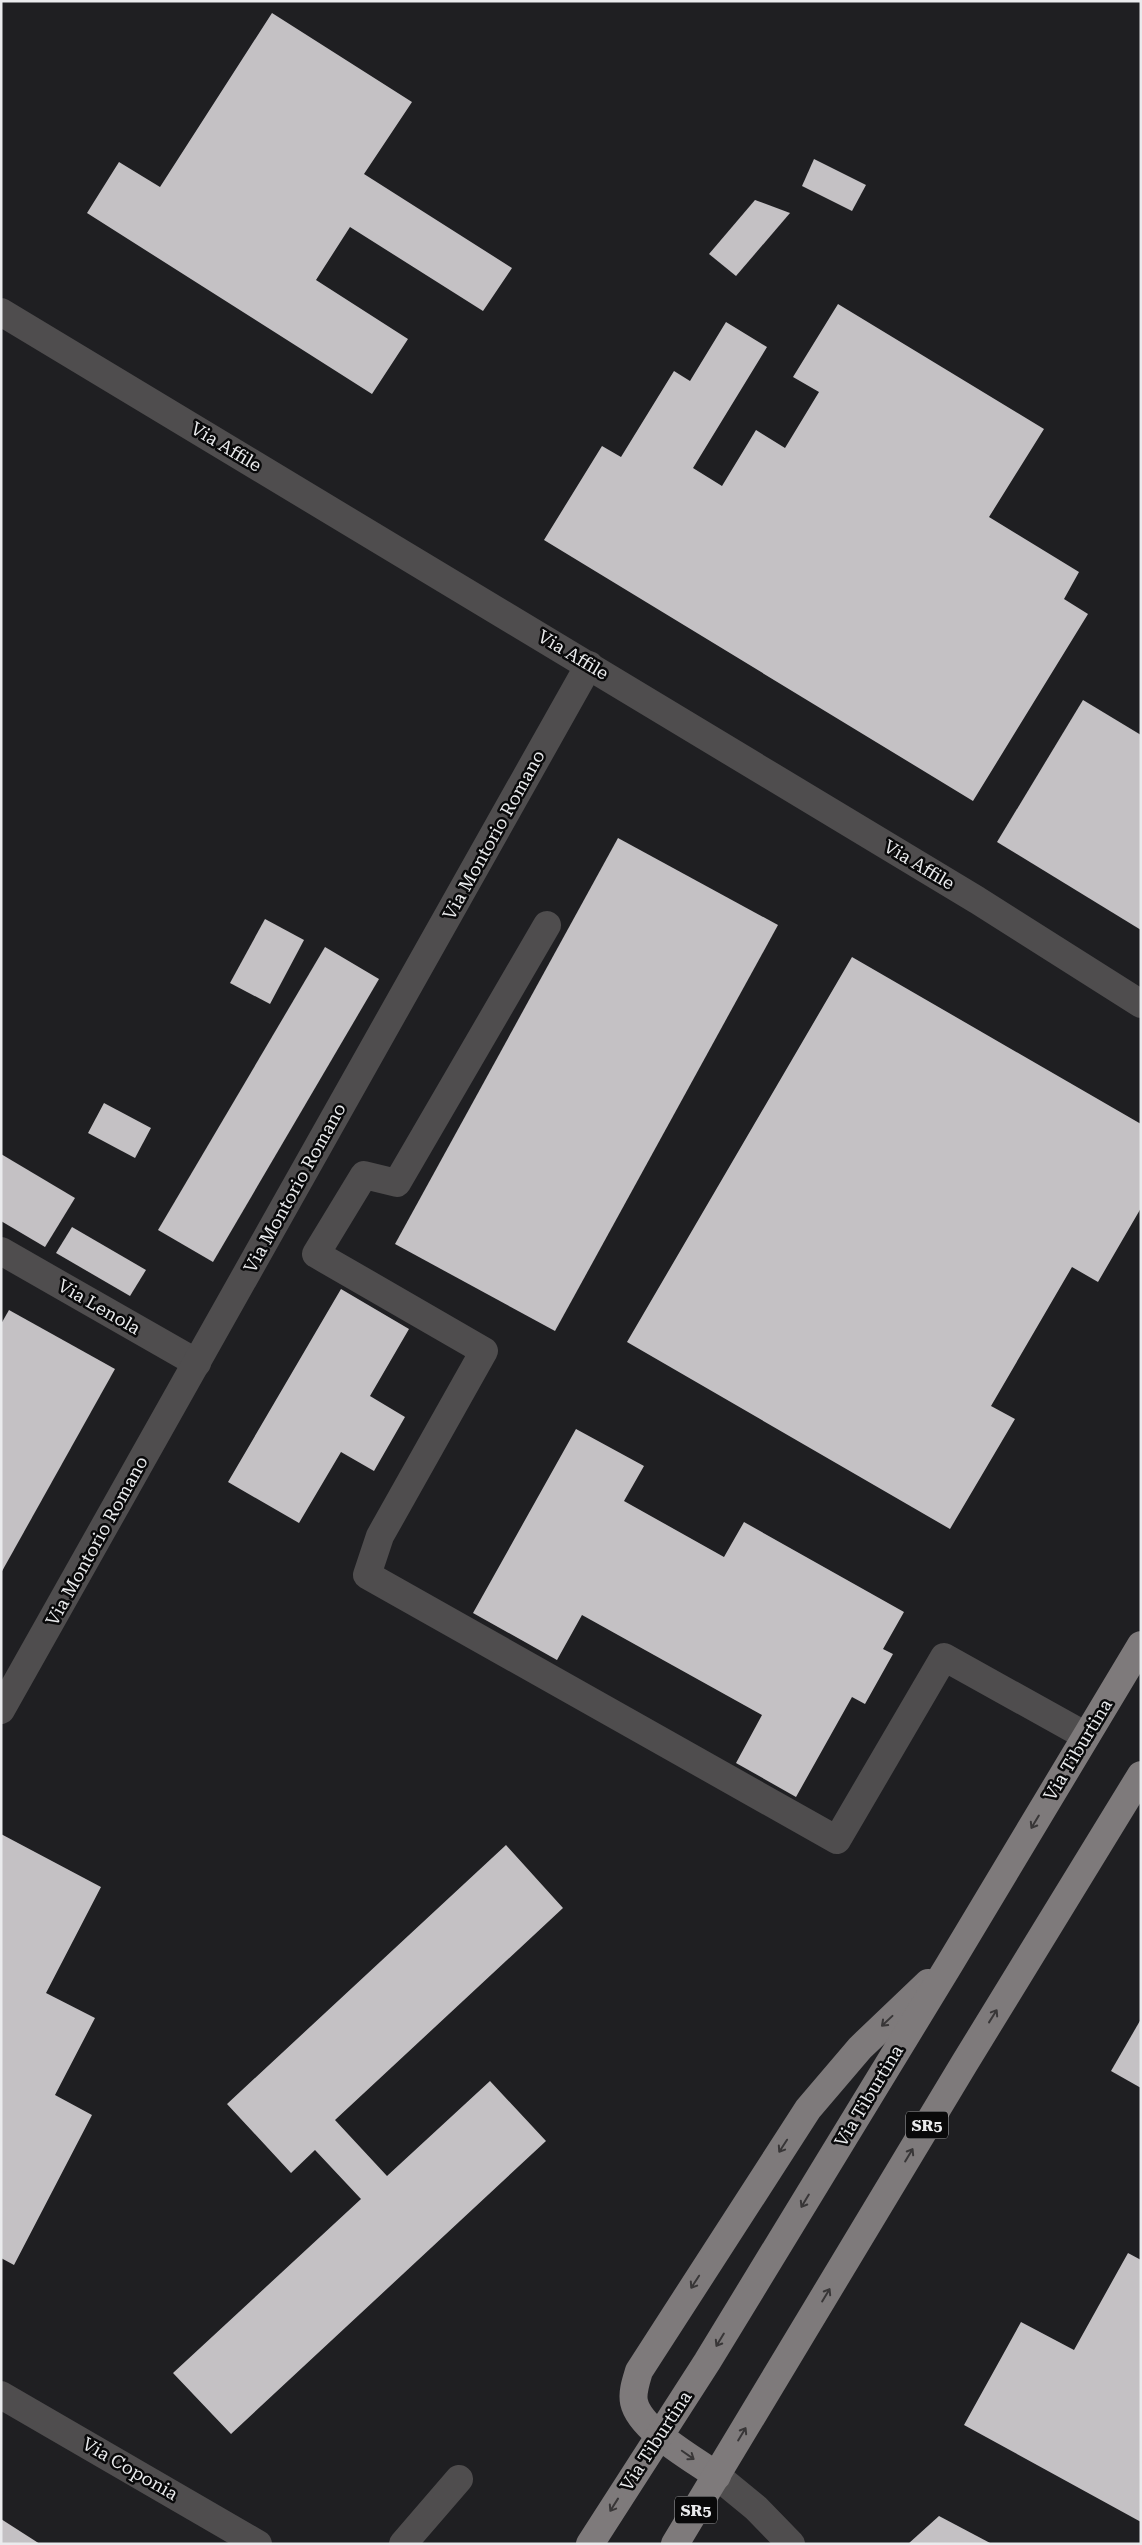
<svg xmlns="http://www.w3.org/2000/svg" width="1142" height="2545" font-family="'Roboto Serif',serif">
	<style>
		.building { fill: #c4c1c4 }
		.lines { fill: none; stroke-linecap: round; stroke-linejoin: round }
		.minor { stroke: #4f4d4e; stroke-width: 28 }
		.major { stroke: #7e7a7b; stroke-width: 28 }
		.oneway { stroke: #383637 }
		.labels { text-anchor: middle; stroke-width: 5; stroke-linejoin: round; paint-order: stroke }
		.shield { fill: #09090a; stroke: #a6a7a9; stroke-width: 1 }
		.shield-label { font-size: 16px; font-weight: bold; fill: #eaebed }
		.street-label { font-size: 18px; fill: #eaebed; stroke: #09090a }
	</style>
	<rect width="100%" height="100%" fill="#1f1f22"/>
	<g class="building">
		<polygon points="272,13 412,102 364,174 512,268 483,311 350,227 316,280 408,339 372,394 87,213 119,162 160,187"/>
		<polygon points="814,159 866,185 852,211 802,186"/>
		<polygon points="755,200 790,213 736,276 709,254"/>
		<polygon points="838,304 1044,429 989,517 1079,572 1064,599 1088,614 973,801 544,540 602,446 621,457 674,371 690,381 726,322 767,347 693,468 722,486 756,430 785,448 819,392 793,377"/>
		<polygon points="1083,700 1141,735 1141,930 997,842"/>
		<polygon points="618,838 778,925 555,1331 395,1244"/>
		<polygon points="265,919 304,940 270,1004 230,983"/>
		<polygon points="325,947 379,979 213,1262 158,1230"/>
		<polygon points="852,957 1141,1124 1141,1208 1098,1282 1072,1267 991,1406 1015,1419 950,1529 627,1342"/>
		<polygon points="104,1103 151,1128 135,1158 88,1133"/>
		<polygon points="1,1154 75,1198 45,1247 1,1221"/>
		<polygon points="72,1227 146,1270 130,1296 56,1253"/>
		<polygon points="341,1289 409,1329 370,1396 405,1417 374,1471 341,1452 299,1523 228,1482"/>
		<polygon points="9,1310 115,1369 1,1573 1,1324"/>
		<polygon points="576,1429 644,1466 624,1501 724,1557 744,1522 904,1612 883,1649 893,1654 865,1704 852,1697 796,1797 736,1763 762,1715 582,1615 557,1660 473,1613"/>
		<polygon points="1,1834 101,1887 46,1993 95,2018 55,2095 92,2115 14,2265 1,2258"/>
		<polygon points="506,1845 563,1908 335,2120 387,2176 490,2081 546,2141 231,2434 173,2373 361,2199 315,2150 291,2173 227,2104"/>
		<polygon points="1141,2019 1141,2088 1111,2071"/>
		<polygon points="1128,2253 1141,2260 1141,2522 964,2425 1021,2322 1074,2350"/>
		<polygon points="939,2516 992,2544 908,2544"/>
		<polygon points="1,2519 40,2544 1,2544"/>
	</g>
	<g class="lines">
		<g class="minor">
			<polyline points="1,312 977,900 1141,1004"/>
			<polyline points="547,925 397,1183 364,1175 316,1254 484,1351 380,1536 367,1575 837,1840 944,1657 1086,1736"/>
			<polyline points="1,1251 197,1363"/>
			<polyline points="1,1710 589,665"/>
			<polyline points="1,2395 258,2544"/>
			<polyline points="717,2476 756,2508 791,2544"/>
			<polyline points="403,2544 459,2479"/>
		</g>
		<g class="major">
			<path d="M717 2476C694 2459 640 2430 634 2402 632 2392 636 2381 639 2371L808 2109 860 2048 928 1983"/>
			<polyline points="590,2544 707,2362 949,1965 1141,1645"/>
			<polyline points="675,2544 964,2064 1141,1775"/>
		</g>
	</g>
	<defs><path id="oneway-shaft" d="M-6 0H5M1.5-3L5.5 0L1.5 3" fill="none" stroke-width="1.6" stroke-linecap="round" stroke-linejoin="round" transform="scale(1.25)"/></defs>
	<g class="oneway">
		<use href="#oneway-shaft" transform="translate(1035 1822) rotate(121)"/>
		<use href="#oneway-shaft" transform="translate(993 2016) rotate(-58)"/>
		<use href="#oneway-shaft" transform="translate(887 2021) rotate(137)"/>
		<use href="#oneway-shaft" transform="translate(783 2146) rotate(123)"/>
		<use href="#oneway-shaft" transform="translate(909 2155) rotate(-59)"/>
		<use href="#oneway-shaft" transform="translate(805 2201) rotate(121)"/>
		<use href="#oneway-shaft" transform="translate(695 2282) rotate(123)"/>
		<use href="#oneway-shaft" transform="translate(826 2295) rotate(-59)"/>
		<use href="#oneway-shaft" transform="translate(720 2340) rotate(121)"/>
		<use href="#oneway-shaft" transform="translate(742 2434) rotate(-59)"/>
		<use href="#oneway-shaft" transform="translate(688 2455) rotate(35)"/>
		<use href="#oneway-shaft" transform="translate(614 2505) rotate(122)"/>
	</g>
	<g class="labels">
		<g class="shield">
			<rect x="906" y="2111.5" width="42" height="27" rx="4"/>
			<rect x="675" y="2496.5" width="42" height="27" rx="4"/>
		</g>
		<g class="shield-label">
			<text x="927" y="2131">SR5</text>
			<text x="696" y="2516">SR5</text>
		</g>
		<g class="street-label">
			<text transform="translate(226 447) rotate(31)" y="6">Via Affile</text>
			<text transform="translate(573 655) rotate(31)" y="6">Via Affile</text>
			<text transform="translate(494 835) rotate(-61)" y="6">Via Montorio Romano</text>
			<text transform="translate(919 865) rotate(31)" y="6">Via Affile</text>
			<text transform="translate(295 1188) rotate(-61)" y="6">Via Montorio Romano</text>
			<text transform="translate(99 1307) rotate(30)" y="6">Via Lenola</text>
			<text transform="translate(97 1541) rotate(-61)" y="6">Via Montorio Romano</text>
			<text transform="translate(1078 1750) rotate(-59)" y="6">Via Tiburtina</text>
			<text transform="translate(869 2096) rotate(-59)" y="6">Via Tiburtina</text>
			<text transform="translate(656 2441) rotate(-57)" y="6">Via Tiburtina</text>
			<text transform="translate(130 2469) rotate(30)" y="6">Via Coponia</text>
		</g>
	</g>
	<rect width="1142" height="2545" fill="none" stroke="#eaebed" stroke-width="5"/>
</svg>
